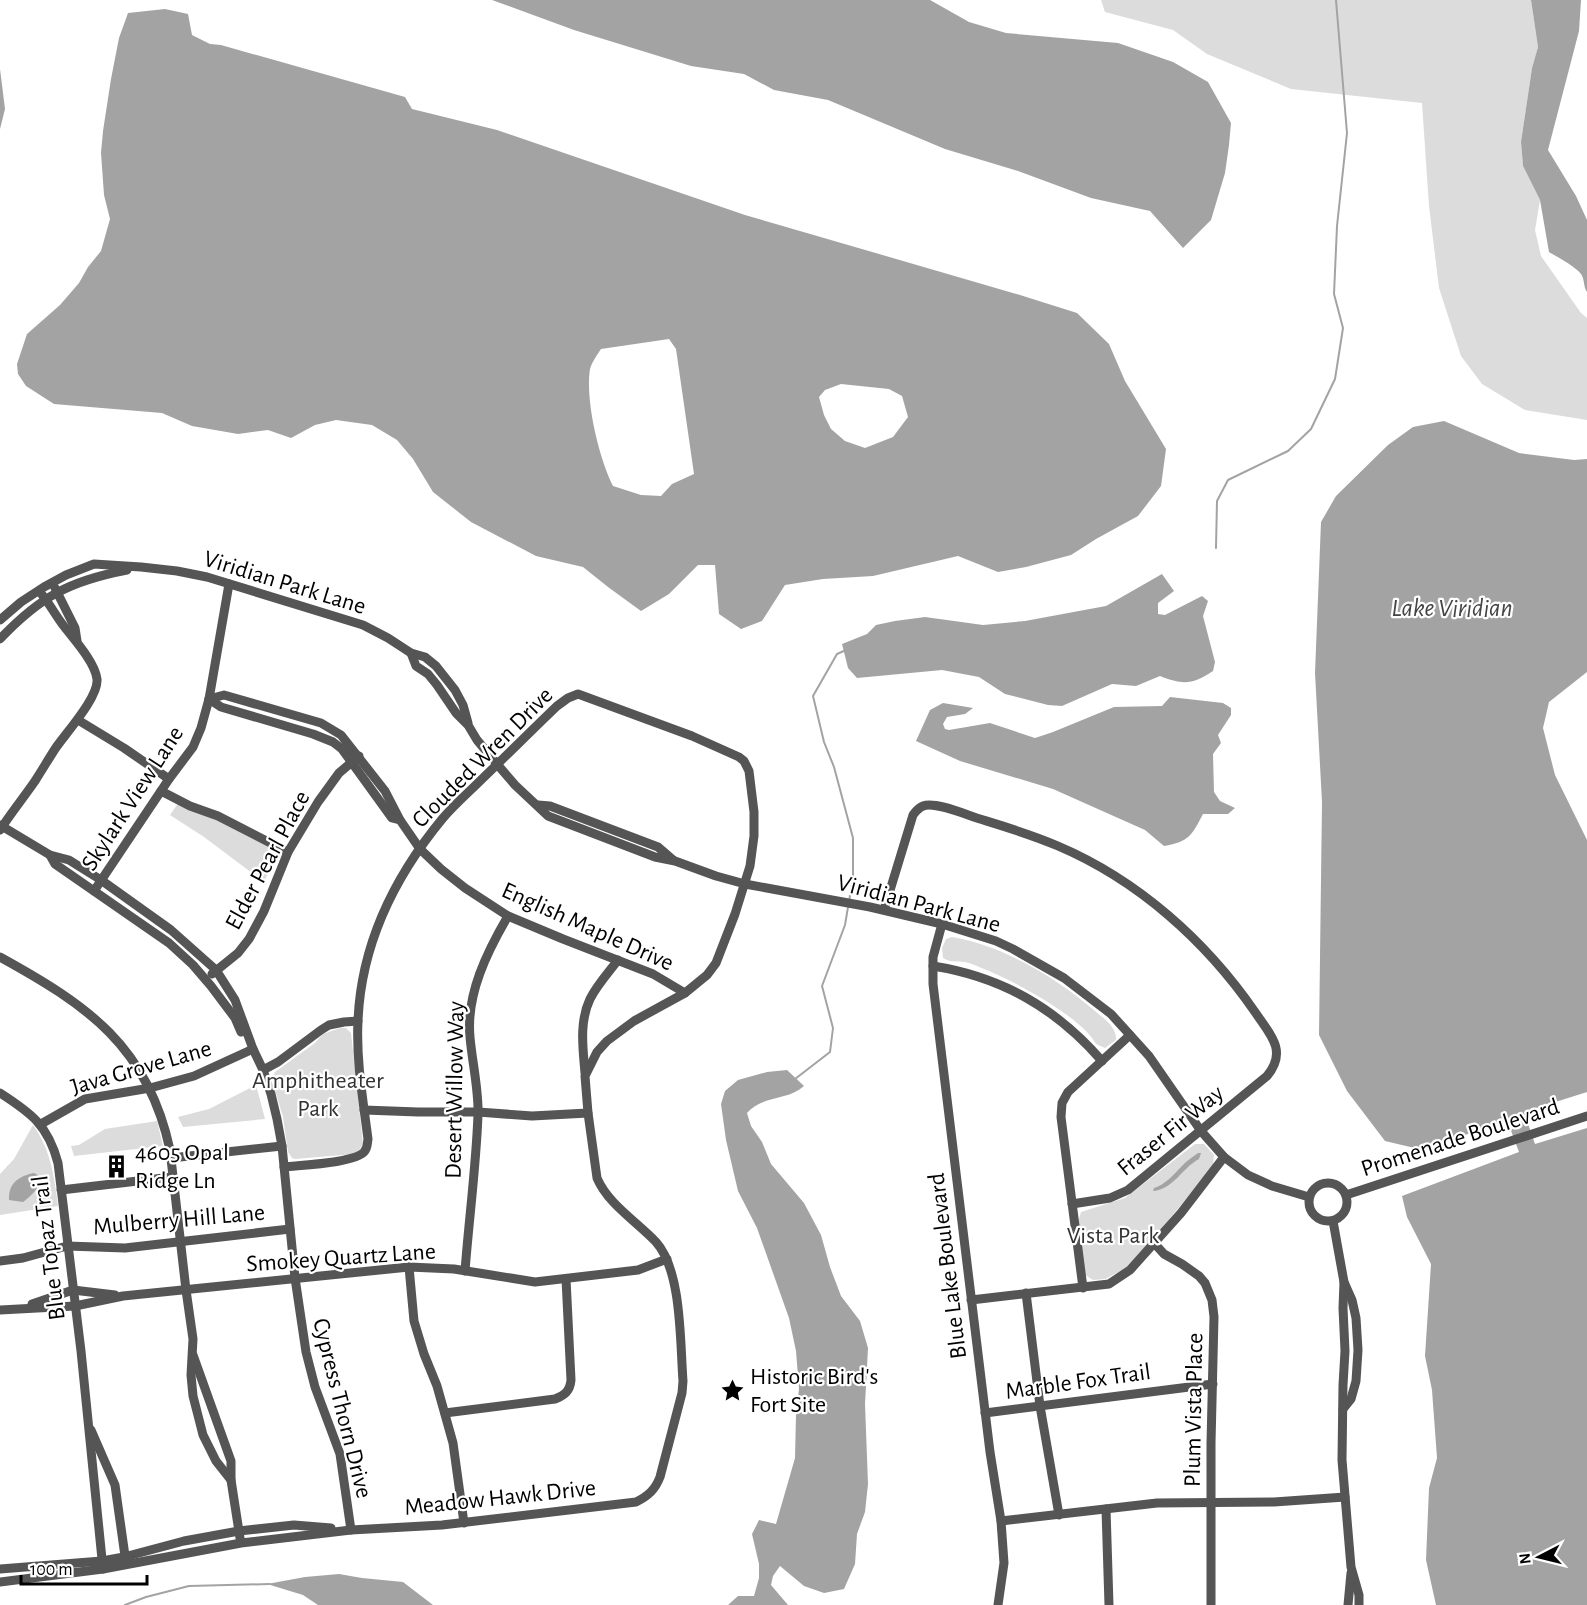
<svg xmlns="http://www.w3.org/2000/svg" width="1587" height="1605" font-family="'Alegreya Sans',sans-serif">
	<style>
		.green { fill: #dcdcdc }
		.water { fill: #a3a3a3; fill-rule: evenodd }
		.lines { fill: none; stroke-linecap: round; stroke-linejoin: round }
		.stream { stroke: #a3a3a3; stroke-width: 2 }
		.minor { stroke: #555; stroke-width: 9 }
		.labels { text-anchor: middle; stroke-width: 4.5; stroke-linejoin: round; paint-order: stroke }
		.street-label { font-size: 24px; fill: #000; stroke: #fff }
		.park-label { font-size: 24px; fill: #333; stroke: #fff }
		.poi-label { font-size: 24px; fill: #000; stroke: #fff; text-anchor: start }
		.water-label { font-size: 26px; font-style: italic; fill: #444; stroke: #fff }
	</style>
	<rect width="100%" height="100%" fill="#fff"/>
	<g class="green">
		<polygon points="1101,0 1531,0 1538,47 1532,68 1521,142 1523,166 1540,200 1535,230 1541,256 1581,313 1587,318 1587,420 1525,410 1482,384 1461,356 1439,288 1429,206 1422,103 1291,89 1207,54 1173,30 1105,12"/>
		<polygon points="181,799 281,845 264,882 204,837 170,815"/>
		<path d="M952 937C1002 945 1057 978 1095 1011 1104 1019 1117 1027 1116 1040L1105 1048 1096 1044C1081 1016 1009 978 979 967 975 965 970 963 965 962 957 961 951 963 943 958L942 948 946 939Z"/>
		<polygon points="340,1028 346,1028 351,1033 363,1144 358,1152 354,1154 295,1159 292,1158 288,1152 283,1117 274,1087 273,1076 275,1072 315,1043 323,1034"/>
		<polygon points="256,1085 265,1119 183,1127 178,1117 209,1109"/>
		<polygon points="157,1121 163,1146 74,1156 71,1146 79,1145 105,1129"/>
		<path d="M33 1125C51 1150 54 1176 58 1206L0 1215V1174L14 1159Z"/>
		<polygon points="1195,1144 1204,1144 1214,1155 1213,1166 1142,1252 1125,1269 1105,1279 1093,1280 1085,1275 1077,1226 1081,1212 1125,1198"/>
	</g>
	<g class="water">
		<polygon points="492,0 930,0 969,22 1006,33 1118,43 1173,62 1208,82 1231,123 1229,145 1225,173 1211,220 1183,248 1150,211 1091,198 1018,171 945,149 828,100 774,90 744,74 691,66 574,30"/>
		<path d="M1531 0H1581L1579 31 1548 150 1576 196 1587 220V292C1583 286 1585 280 1581 274 1575 266 1557 257 1549 252L1540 200 1523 166 1521 142 1532 68 1538 47Z"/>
		<path d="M165 9 188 14 192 35 210 44 221 45 405 97 412 109 497 130 745 215 1020 295 1077 313 1109 344 1125 381 1166 449 1161 486 1138 516 1096 539 1071 555 1026 567 998 572 958 556 873 576 823 579 785 585 762 621 741 629 719 614 715 565H698L669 594 641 611 608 587 583 567 536 556 471 522 433 492 413 459 397 440 372 425 336 420 315 425 291 438 268 430 238 434 192 426 162 413 54 404 26 386 18 374 17 364 27 334 60 305 79 283 88 267 101 251 110 219 104 195 101 153 103 131 111 79 119 38 128 13ZM669 339 676 349 694 474 672 484 661 496 641 495 613 486C599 458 585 400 590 369 592 362 597 355 601 349ZM841 384 889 389 902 396 908 417 893 437 865 448 845 441 831 429 824 415 819 397 825 390Z"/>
		<polygon points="0,69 5,109 0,129"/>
		<polygon points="1444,421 1519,453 1574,460 1587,459 1587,672 1549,702 1543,728 1555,775 1587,840 1587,1092 1524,1112 1535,1144 1587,1128 1587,1605 1436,1605 1426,1560 1429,1488 1437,1458 1432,1390 1425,1356 1431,1264 1407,1217 1402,1196 1519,1152 1507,1120 1423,1150 1385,1141 1347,1091 1319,1035 1322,802 1315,673 1321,522 1336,496 1388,445 1413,427"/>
		<path d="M1162 574 1174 591 1158 603V614L1165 615 1202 596 1208 601 1203 616 1215 662 1213 671C1192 685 1183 685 1160 676L1136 686 1112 684 1062 706 1048 705 1005 694 979 677 942 670 857 678 848 668 842 644 867 634 876 625 895 621 925 617 983 625 1025 621 1106 606Z"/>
		<path d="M1170 697 1223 703 1231 708V715L1218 735 1221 743 1213 754 1214 792 1220 801 1235 808 1228 814H1203C1192 835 1189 842 1164 846L1145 830 1053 789 960 761 916 741 930 710 943 703 973 708 965 714 947 717 943 724 945 729 949 730 990 723 1035 738 1053 732 1114 707 1162 706Z"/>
		<path d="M787 1070 804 1086C788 1101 762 1095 747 1113L751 1126 762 1142 771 1164 804 1203 821 1235 830 1267 841 1296 860 1321 868 1348 865 1404 868 1484 865 1512 857 1534 855 1564 844 1589 824 1593 804 1586 780 1566 773 1576 771 1585 788 1605H728L738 1596H754L759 1578V1564L752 1534 759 1520 776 1524 795 1458 796 1415 799 1389 796 1351 789 1318 757 1228 738 1191 726 1140 721 1104 725 1091 738 1080 767 1072Z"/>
		<path d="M1198 1153H1201L1199 1159C1182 1168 1174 1189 1153 1191L1154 1188C1165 1185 1174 1174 1182 1166 1186 1161 1193 1157 1198 1153Z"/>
		<path d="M34 1173 38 1175C42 1187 32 1195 23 1202L9 1200C8 1183 19 1176 34 1173Z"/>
		<polygon points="339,1574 362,1578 403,1582 433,1605 318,1605 303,1595 267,1584 305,1577"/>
	</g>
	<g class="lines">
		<g class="stream">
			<polyline points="1216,548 1217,501 1228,480 1288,451 1311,429 1335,379 1343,328 1334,294 1337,226 1347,133 1336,0"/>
			<polyline points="846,650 837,654 813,696 824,742 834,767 853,838 853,876 849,902"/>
			<polyline points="795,1079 830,1052 833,1028 822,986 845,925 848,907"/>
			<polyline points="125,1605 146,1597 189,1586 270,1584"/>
		</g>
		<g class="minor">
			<polyline points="55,588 75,628 77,641"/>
			<polyline points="0,620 21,602 44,587 66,575 94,564 141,567 177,571 207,577 363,625 388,638 411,653 425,657 436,666 455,690 463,705 468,723"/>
			<path d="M0 639C40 597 69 581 127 570"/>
			<polyline points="411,653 416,666 428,674 437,685 456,713 468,725 477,740 497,764 515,785 548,816 655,857 675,861 716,876 745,884 870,907 942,924 996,941 1013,949 1064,978 1111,1014 1149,1056 1201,1131 1224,1157 1248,1175 1272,1186 1309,1197"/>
			<polyline points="209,699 224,695 321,723 341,735 385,791 400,820 420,849 441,869 465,888 508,916 563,939 653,974 685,993"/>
			<polyline points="209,699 221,707 313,734 333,742 342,749 392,818 400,820"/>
			<polyline points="78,720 124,748 169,779"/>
			<polyline points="161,791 190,806 218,816 288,852"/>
			<polyline points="538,805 550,806 658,847 673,860"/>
			<polyline points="0,825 50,855 69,860 101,880 171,930 216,970 235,1000 253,1049 263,1070 271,1094 277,1119 282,1146 295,1278 306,1352 315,1387 340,1454 351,1530"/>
			<path d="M0 830C11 813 24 797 35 781 42 770 48 760 55 749 65 734 99 697 97 679 95 662 73 638 63 625 54 613 48 601 39 591"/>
			<polyline points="50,855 55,864 169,943 193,965 211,986 235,1018 241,1032"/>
			<polyline points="94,891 169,779 193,747 201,728 209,699 229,584"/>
			<path d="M884 910 913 815C916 811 918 808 923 806 935 801 967 815 980 819 1006 827 1033 835 1058 846 1138 880 1206 941 1255 1012 1270 1034 1288 1051 1267 1076L1128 1190 1110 1198 1072 1204"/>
			<polyline points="942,924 933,957 933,984 990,1452 1001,1521 1004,1563 998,1605"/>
			<path d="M0 957C87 1005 148 1046 170 1150L186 1290 193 1339 191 1375 193 1396 203 1435 216 1461 231 1480"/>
			<path d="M933 966C1002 977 1056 1008 1102 1061"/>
			<polyline points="212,974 238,953 249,939 264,911 288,852 318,802 339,773 359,756"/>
			<polyline points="263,1070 278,1062 321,1030 329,1025 344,1022 358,1021"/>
			<path d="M585 1073C583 1049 579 1022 590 999 597 985 608 973 618 960"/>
			<path d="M0 1093C31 1113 48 1125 58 1163L81 1351 103 1569"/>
			<polyline points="364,1110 418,1112 478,1112 532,1116 588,1113"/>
			<polyline points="41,1124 85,1099 150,1088 194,1076 253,1049"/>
			<polyline points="171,1158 282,1146"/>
			<circle cx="1328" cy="1202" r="19"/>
			<polyline points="61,1190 172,1177"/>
			<polyline points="1346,1195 1587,1116"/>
			<polyline points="1333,1221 1344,1282 1352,1300 1356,1318 1358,1350 1356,1381 1351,1399 1343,1409"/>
			<polyline points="1154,1243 1164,1254 1182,1264 1199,1276 1205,1283 1212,1300 1214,1317 1211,1443 1211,1605"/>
			<polyline points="0,1261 23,1258 67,1246 125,1248 290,1229"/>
			<polyline points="409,1267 414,1321 424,1354 437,1386 453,1443 464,1523"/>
			<path d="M465 1271C469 1219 476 1167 478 1115 479 1091 472 1061 470 1037 466 994 487 952 508 916"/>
			<polyline points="1344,1282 1343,1308 1345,1351 1343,1385 1342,1460 1351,1567 1359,1595 1359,1605"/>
			<polyline points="1083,1288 1061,1117 1062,1103 1068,1092 1130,1035"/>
			<polyline points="1026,1293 1040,1406 1059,1515"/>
			<polyline points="971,1300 1109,1284 1130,1270 1181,1213 1224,1157"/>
			<polyline points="32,1304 73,1290 115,1295"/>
			<polyline points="0,1310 75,1306 123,1296 409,1267 454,1269 535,1282 638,1270 667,1259"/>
			<polyline points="193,1355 231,1461 231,1480 240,1538"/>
			<path d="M445 1413 555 1399C565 1395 570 1391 571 1380L566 1279"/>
			<polyline points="985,1413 1213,1384"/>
			<polyline points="91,1430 115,1485 126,1563"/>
			<polyline points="1106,1509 1109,1605"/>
			<polyline points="1001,1521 1157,1503 1274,1502 1345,1497"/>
			<polyline points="0,1569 102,1561 124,1557 184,1541 239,1531 294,1525 331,1528"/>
			<path d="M0 1582 103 1569 241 1543 351 1530 442 1525 636 1502C648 1496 655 1490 660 1477L682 1393 683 1381C680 1342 682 1271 656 1242 636 1221 608 1204 597 1178L588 1113 585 1076 597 1052 607 1041 634 1021 685 993 707 975 716 963 735 914 750 866 754 836V812L749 771 744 761 739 757 692 736 578 694 568 698 557 706C532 730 507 755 482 779 469 792 455 804 443 818 395 876 361 945 358 1021 356 1060 363 1100 368 1139 367 1144 368 1148 364 1152 355 1163 300 1165 284 1167"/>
			<polyline points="1348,1605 1351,1573"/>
		</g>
	</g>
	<defs>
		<symbol id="building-bare" viewBox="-9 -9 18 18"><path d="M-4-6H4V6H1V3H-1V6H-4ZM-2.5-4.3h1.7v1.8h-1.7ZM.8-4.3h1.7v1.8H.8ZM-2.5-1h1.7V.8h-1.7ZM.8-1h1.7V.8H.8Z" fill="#000" stroke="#fff" stroke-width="2.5" paint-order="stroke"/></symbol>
		<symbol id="sight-bare" viewBox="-9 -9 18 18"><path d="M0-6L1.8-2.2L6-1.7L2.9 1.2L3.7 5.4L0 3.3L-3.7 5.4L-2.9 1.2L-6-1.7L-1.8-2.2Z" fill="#000" stroke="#fff" stroke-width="2.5" paint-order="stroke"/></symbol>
	</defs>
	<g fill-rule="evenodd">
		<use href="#building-bare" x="100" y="1150" width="33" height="33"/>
		<use href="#sight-bare" x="716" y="1374" width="33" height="33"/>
	</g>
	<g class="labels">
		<g class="street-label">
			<text transform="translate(285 582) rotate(17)" y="8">Viridian Park Lane</text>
			<text transform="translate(482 757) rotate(-45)" y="8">Clouded Wren Drive</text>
			<text transform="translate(132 798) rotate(-57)" y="8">Skylark View Lane</text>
			<text transform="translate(267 860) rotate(-62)" y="8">Elder Pearl Place</text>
			<text transform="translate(919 903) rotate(15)" y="8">Viridian Park Lane</text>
			<text transform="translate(588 926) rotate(24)" y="8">English Maple Drive</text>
			<text transform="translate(141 1067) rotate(-16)" y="8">Java Grove Lane</text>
			<text transform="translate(454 1090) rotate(-89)" y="8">Desert Willow Way</text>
			<text transform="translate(1170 1130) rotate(-39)" y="8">Fraser Fir Way</text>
			<text transform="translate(1460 1137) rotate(-18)" y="8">Promenade Boulevard</text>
			<text transform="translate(179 1219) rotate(-5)" y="8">Mulberry Hill Lane</text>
			<text transform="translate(48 1248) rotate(-97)" y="8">Blue Topaz Trail</text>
			<text transform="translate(341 1257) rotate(-4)" y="8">Smokey Quartz Lane</text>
			<text transform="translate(947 1266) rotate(-97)" y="8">Blue Lake Boulevard</text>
			<text transform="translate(1078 1381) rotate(-8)" y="8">Marble Fox Trail</text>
			<text transform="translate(343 1408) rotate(76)" y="8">Cypress Thorn Drive</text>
			<text transform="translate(1193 1410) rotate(-89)" y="8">Plum Vista Place</text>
			<text transform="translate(500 1497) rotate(-6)" y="8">Meadow Hawk Drive</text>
		</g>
		<g class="park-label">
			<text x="318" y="1088">Amphitheater<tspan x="318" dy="28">Park</tspan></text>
			<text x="1113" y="1243">Vista Park</text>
		</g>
		<g class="poi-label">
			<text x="135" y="1160">4605 Opal<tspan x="135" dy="28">Ridge Ln</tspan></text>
			<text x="750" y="1384">Historic Bird's<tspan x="750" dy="28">Fort Site</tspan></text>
		</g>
		<g class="water-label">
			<text x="1452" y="616">Lake Viridian</text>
		</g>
	</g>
	<g transform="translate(1539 1557) rotate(263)" stroke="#ffffff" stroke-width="4.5" paint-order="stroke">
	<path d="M0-4.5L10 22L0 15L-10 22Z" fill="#000000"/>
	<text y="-9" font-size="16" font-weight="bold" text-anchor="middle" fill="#000000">N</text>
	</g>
	<path d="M21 1575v9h126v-9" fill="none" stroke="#000000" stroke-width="3"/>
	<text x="30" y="1575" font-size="18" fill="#000000" stroke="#ffffff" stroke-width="4.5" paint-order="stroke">100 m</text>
</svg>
